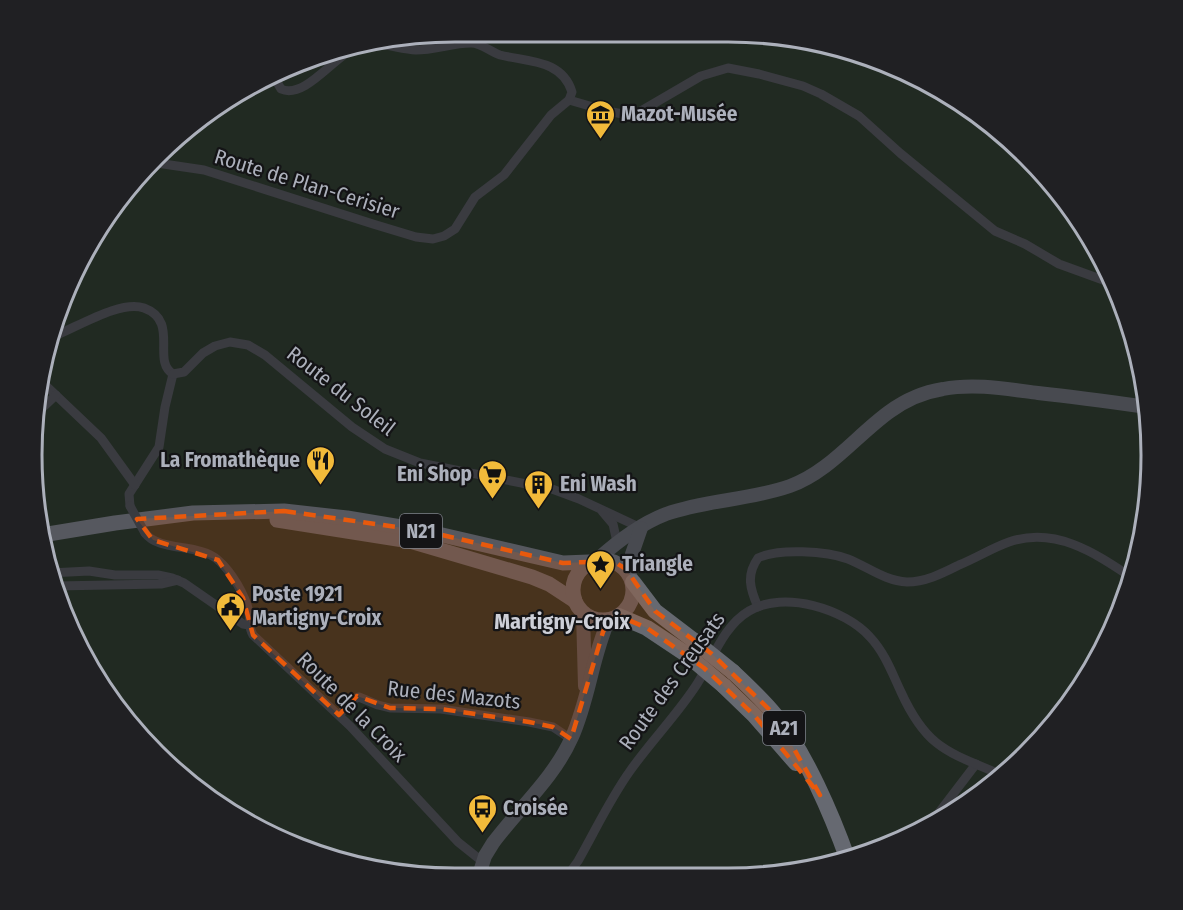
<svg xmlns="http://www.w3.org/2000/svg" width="1183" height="910" font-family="'Fira Sans Condensed',sans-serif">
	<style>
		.green { fill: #212a22 }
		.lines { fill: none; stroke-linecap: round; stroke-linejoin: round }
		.street { stroke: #3a3b40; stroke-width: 9 }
		.secondary { stroke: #484a50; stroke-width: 14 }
		.primary { stroke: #56585f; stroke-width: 15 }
		.highway { stroke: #666971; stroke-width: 16 }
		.street-bridge { stroke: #3a3b40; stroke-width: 9 }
		.highway-bridge { stroke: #666971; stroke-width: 16 }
		.marked { fill: #e8590c; fill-opacity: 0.2; stroke: #e8590c; stroke-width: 4.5; stroke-dasharray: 12 8; stroke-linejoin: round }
		.labels { text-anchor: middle; stroke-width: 4.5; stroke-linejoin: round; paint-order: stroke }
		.shield { fill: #141416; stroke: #7e818a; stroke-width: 1.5 }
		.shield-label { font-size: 20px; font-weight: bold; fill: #acb0bb }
		.poi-label { font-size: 21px; font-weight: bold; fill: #acb0bb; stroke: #141416; text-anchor: start }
		.street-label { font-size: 21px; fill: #acb0bb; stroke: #141416 }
		.neighbourhood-label { font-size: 22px; font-weight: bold; fill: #cdcfd7; stroke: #141416 }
		.rim { fill: none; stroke: #acb0bb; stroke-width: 3 }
	</style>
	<rect width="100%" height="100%" fill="#19191b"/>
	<polygon class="green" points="455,32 755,32 838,46 916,75 986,119 1080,220 1119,293 1143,373 1151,455 1143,538 1119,617 1080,691 1027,755 963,807 864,856 783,875 399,875 293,846 220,807 155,754 103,690 46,565 32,455 46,346 88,244 155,156 243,88 345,46"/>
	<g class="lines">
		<g class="street">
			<polyline points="602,32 630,36 655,32"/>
			<polyline points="569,100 607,111 628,115 641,111 701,76 728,68 759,74 803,86 821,94 859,116 900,153 995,231 1025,244 1059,264 1114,284"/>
			<path d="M150 162 204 170 373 224 416 237 433 239 444 236 455 229 475 197 504 175 551 115 569 100 572 92C562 59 527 62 500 55 490 52 482 43 471 43 452 43 435 50 416 50 397 49 377 40 358 46 335 55 305 100 281 89L277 82 279 74"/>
			<path d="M49 338C73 330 120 299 144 308 180 321 151 361 173 374L165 407 159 447 129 494 130 506"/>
			<polyline points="173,374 184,372 203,353 215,346 230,342 248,345 265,355 352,427 385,449 420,463 552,489 579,499 641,528"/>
			<polyline points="41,381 101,438 135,485"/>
			<polyline points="37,413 56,395"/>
			<polyline points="602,511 613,524 617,542"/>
			<path d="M145 533C159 552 199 543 218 560 232 572 245 595 249 612 250 621 248 627 253 635L350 726 458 842 483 862"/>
			<polyline points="50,573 89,571 115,575 158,575 172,578 184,583 243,624 249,625"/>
			<polyline points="56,586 161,584 178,580"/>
			<path d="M758 607C750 589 746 575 758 558 778 548 827 551 848 559 868 567 885 581 907 582 926 582 943 573 959 565 976 558 992 548 1009 542 1055 526 1095 553 1131 577"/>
			<polyline points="339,715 354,699 359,697 378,705 390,708 441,709 529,722 553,727 571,739"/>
			<polyline points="931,823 976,764"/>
			<path d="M568 875 578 861C595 831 610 799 630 771 651 741 677 715 697 684 712 661 723 626 749 611 784 590 845 609 870 637 885 653 892 673 901 692 927 749 948 752 1002 775"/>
		</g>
		<g class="secondary">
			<path d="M598 559C618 541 640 524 666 514 706 500 750 500 790 486 829 472 856 436 889 412 904 401 924 392 943 389 974 383 1007 389 1038 393 1074 397 1111 402 1147 407"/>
			<polyline points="629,574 632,554 641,528"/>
			<polyline points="583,613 585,686"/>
			<path d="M479 875 485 856 493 843C519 808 554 778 572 737 589 699 592 657 609 619"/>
		</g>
		<g class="primary">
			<polyline points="277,520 410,541 532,577 549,584 575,601"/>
			<polyline points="42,535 115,523 193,513 284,511 347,518 425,531 563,563 589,562"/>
			<circle cx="603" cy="590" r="30"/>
		</g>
		<g class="highway">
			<polyline points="633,582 655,611 693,640"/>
			<polyline points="619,616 647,628 686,654"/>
			<path d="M733 672C748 686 763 700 775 715 805 752 832 815 848 860"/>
			<polyline points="724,686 754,715 796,763"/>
		</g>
		<polyline class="street-bridge" points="130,506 145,533"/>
		<g class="highway-bridge">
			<polyline points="693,640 733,672"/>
			<polyline points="686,654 724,686"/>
		</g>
	</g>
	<path class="marked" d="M284 511 425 531 563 563 613 561 626 569 655 611 712 654 775 715 820 795 754 715 704 668 647 628 619 616 608 621 603 632 571 739 553 727 529 722 441 709 390 708 357 696 339 715 253 635 243 598 218 560 153 540 137 519Z"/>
	<defs>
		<symbol id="museum-pin" viewBox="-11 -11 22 30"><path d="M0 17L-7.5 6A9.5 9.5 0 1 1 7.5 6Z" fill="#f2ba3a" stroke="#141416"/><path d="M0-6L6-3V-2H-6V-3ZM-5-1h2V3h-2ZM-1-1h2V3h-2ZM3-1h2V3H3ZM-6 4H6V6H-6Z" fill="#111"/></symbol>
		<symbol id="restaurant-pin" viewBox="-11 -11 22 30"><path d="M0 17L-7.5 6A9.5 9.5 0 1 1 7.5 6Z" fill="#f2ba3a" stroke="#141416"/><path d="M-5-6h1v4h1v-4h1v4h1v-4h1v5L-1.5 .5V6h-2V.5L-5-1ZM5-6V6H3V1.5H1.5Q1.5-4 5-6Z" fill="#111"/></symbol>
		<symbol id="supermarket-pin" viewBox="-11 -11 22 30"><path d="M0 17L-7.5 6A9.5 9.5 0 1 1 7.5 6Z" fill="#f2ba3a" stroke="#141416"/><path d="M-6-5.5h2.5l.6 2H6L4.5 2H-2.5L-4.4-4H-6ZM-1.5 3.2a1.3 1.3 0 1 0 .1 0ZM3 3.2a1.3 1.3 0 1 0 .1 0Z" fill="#111"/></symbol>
		<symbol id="building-pin" viewBox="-11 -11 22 30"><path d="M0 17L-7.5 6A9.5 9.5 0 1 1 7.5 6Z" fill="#f2ba3a" stroke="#141416"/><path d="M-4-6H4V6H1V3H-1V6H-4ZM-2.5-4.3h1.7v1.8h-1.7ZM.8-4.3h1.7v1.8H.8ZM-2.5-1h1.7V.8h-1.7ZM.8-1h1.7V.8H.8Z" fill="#111"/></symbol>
		<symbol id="sight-pin" viewBox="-11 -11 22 30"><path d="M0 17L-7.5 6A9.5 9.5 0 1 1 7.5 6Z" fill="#f2ba3a" stroke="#141416"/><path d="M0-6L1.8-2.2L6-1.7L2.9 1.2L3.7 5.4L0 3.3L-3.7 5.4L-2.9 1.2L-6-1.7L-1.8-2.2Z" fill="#111"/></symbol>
		<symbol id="civic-pin" viewBox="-11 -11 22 30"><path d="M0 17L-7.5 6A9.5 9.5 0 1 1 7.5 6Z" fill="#f2ba3a" stroke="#141416"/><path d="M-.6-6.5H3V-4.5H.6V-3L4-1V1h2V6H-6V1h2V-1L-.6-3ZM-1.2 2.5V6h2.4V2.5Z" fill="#111"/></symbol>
		<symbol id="bus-pin" viewBox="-11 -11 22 30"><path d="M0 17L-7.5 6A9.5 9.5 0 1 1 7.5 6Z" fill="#f2ba3a" stroke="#141416"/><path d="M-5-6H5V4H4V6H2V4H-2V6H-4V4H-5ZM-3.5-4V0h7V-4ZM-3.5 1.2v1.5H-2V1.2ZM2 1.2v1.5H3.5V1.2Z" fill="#111"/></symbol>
	</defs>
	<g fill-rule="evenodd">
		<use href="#museum-pin" x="584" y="98" width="33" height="45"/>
		<use href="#restaurant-pin" x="304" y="444" width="33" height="45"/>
		<use href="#supermarket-pin" x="476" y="458" width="33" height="45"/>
		<use href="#building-pin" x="522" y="468" width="33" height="45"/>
		<use href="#sight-pin" x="584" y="548" width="33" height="45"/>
		<use href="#civic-pin" x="214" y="590" width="33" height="45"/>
		<use href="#bus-pin" x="466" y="792" width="33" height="45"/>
	</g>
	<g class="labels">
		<g class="shield">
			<rect x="400" y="514" width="42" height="34" rx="4.5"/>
			<rect x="763" y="711" width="42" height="34" rx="4.5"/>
		</g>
		<g class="shield-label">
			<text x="421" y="538">N21</text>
			<text x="784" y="735">A21</text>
		</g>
		<g class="poi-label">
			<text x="621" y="121">Mazot-Musée</text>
			<text x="300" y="467" text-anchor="end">La Fromathèque</text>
			<text x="472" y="481" text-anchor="end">Eni Shop</text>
			<text x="560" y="491">Eni Wash</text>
			<text x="622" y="571">Triangle</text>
			<text x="252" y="601">Poste 1921<tspan x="252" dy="24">Martigny-Croix</tspan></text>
			<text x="503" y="815">Croisée</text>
		</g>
		<g class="street-label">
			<text transform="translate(307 184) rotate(17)" y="7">Route de Plan-Cerisier</text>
			<text transform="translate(341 391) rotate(38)" y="7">Route du Soleil</text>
			<text transform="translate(672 681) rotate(-54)" y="7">Route des Creusats</text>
			<text transform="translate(454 695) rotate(6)" y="7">Rue des Mazots</text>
			<text transform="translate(352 707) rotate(45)" y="7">Route de la Croix</text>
		</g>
		<g class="neighbourhood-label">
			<text x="562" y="629">Martigny-Croix</text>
		</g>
	</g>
	<path d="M0 0H1183V910H0ZM455 42H728A413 413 0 0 1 1141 455V455A413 413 0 0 1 728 868H455A413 413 0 0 1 42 455V455A413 413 0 0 1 455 42Z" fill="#202023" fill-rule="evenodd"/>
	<path class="rim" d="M455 42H728A413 413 0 0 1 1141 455V455A413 413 0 0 1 728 868H455A413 413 0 0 1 42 455V455A413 413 0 0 1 455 42Z"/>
</svg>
